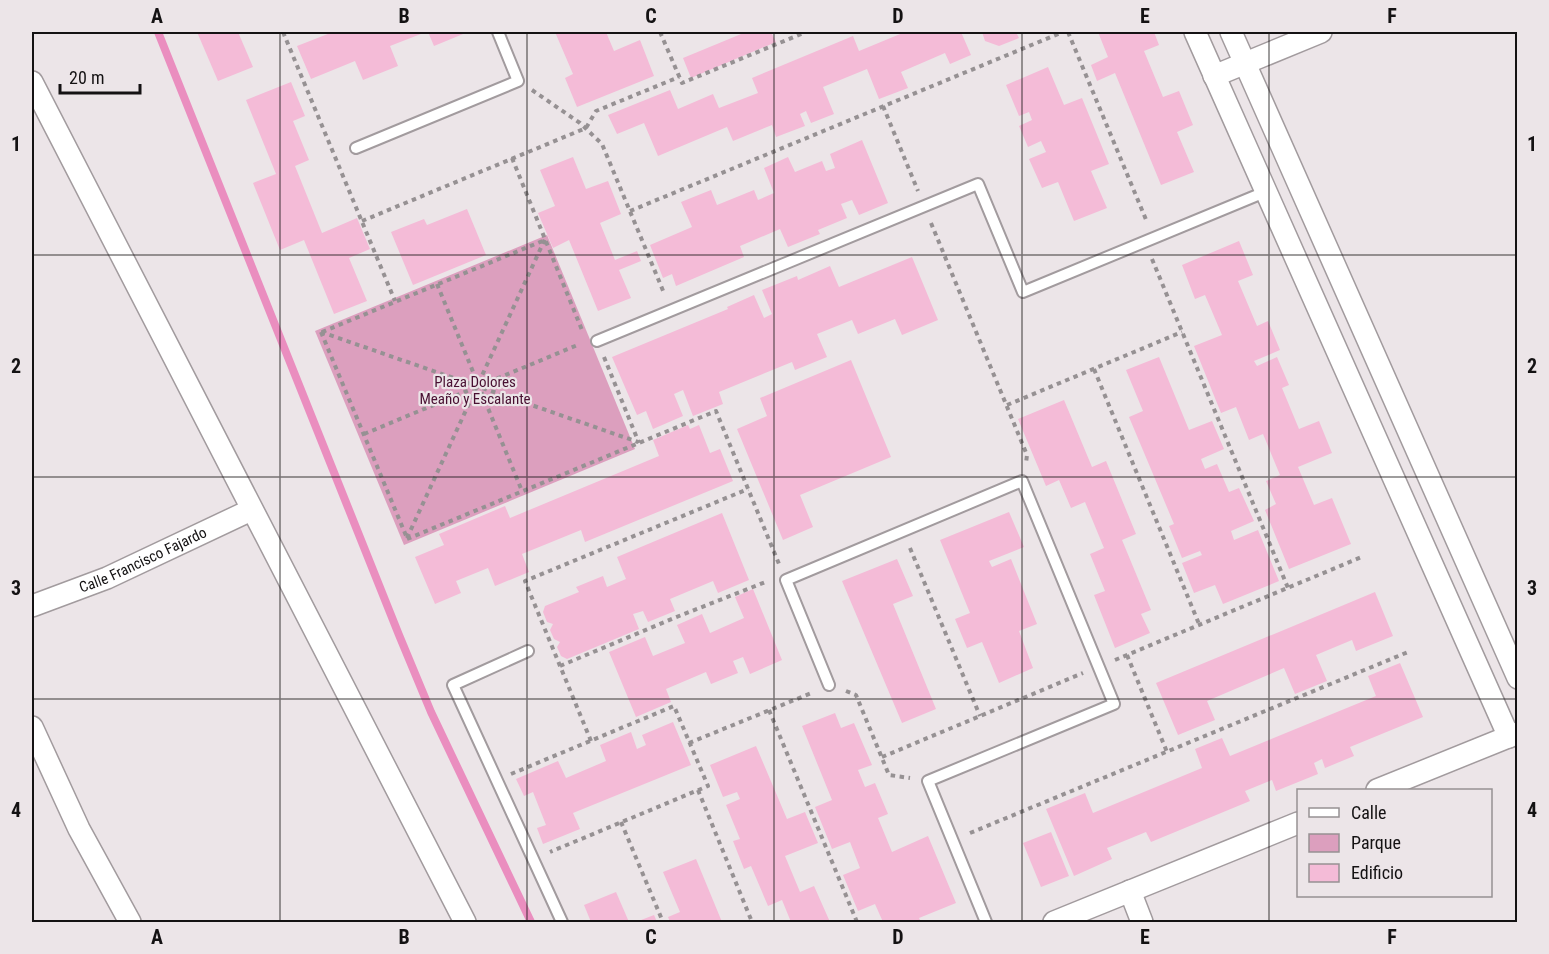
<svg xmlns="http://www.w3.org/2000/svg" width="1549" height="954" font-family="'Roboto Condensed',sans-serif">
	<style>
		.green { fill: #dc9fbe }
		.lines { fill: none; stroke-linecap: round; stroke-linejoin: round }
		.stream { stroke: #ea8ebf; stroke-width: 8 }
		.building { fill: #f4bbd7 }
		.service-casing { stroke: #a29b9e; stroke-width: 14 }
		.minor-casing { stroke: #a29b9e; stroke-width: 24 }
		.path { stroke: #969193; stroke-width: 4; stroke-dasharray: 4.5 4.5; stroke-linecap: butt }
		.service { stroke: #fff; stroke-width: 10 }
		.minor { stroke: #fff; stroke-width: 21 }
		.grid { fill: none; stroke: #141213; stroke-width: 1.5; stroke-opacity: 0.55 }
		.labels { text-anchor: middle; stroke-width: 4.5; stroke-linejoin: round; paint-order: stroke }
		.park-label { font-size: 15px; fill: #491032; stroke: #ece5e8 }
		.street-label { font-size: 15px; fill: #141213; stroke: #ece5e8 }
		.neatline { fill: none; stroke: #141213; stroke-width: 2 }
		.grid-label { font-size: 20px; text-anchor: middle; font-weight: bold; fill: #141213 }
	</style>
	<rect width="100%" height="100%" fill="#ece5e8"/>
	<polygon class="green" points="547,235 635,449 404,545 315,331"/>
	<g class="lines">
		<polyline class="stream" points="158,32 399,635 431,712 531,922"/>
	</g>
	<g class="building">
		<polygon points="197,32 238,32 253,67 218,81"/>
		<polygon points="333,32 426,32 390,46 398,66 363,80 355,61 311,79 297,46"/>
		<polygon points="428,32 468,32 434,46"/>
		<polygon points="555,32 606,32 614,51 640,40 654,76 577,107 565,78 573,74"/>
		<polygon points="746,32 771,32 776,42 691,78 683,58"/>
		<polygon points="905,32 961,32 971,55 950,64 945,53 901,72 908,88 879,99 867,69 823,87 834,114 811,123 806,111 800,114 805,126 776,137 772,125 733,141 727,127 658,156 644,123 617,134 608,115 670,90 678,109 713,94 719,108 758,93 752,78 853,36 859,51"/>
		<polygon points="982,32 1016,32 1019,38 999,46 985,41"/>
		<polygon points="1098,32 1154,32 1159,45 1144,51 1163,97 1179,91 1193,125 1177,132 1194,172 1161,185 1115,73 1097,81 1091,65 1108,57"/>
		<polygon points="1048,67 1064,105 1082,98 1109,164 1091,171 1107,208 1074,221 1058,182 1042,188 1029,159 1046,152 1041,141 1028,147 1019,126 1032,120 1029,112 1019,116 1006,85"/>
		<polygon points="291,82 305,116 293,121 309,160 295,166 322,233 357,218 370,249 349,258 367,301 334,314 304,240 280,250 253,183 276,174 246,100"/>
		<polygon points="862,140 888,203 859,215 852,200 841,204 847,218 818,230 820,234 788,247 780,229 740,246 744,257 676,286 672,274 663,278 650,245 692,227 681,202 711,190 717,205 754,190 758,200 774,193 764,168 788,157 795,172 822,161 826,171 835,168 830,154"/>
		<polygon points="573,157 586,189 608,181 621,214 600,223 615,260 637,251 641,261 619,270 631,298 598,311 569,240 553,248 538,213 555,206 540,170"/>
		<polygon points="467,209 486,255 413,285 391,232 424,219 427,225"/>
		<polygon points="1239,241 1253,275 1238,281 1257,326 1268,321 1280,350 1254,361 1257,366 1277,357 1289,385 1282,388 1299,429 1319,421 1332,453 1298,467 1314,505 1332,498 1351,544 1289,569 1265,510 1276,504 1266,481 1280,475 1263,434 1249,440 1236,407 1221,413 1194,346 1222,335 1205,295 1195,299 1182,265"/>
		<polygon points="912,257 938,320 902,335 895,319 858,334 852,320 817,334 827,357 795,370 792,362 719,392 723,404 693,416 683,390 674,394 683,416 653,429 646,411 637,415 612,357 728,309 727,307 754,295 764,318 772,314 762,290 797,276 798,280 830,266 839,287"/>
		<polygon points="1159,357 1189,430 1212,421 1224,449 1201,459 1205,469 1217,464 1229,492 1239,488 1254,521 1231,531 1234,540 1258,530 1279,581 1223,604 1215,585 1194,593 1182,563 1202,555 1200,551 1182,558 1169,526 1174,524 1129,417 1143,411 1126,370"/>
		<polygon points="851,360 891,457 800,495 813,527 783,540 737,429 767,416 760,398"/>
		<polygon points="1064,400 1092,467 1106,461 1136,534 1122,540 1151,610 1141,614 1150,633 1115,648 1094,595 1105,591 1090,554 1104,548 1085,502 1071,508 1059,480 1046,486 1018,419"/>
		<polygon points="688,425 690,429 699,425 710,453 720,449 733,481 585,542 581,530 522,554 529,572 495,586 488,568 456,581 461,593 435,604 415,557 444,545 439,534 505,506 510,518 659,456 653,440"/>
		<polygon points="1009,512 1024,547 989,561 992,567 1011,559 1037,624 1019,631 1033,668 999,683 982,642 967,648 955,619 970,613 940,540"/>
		<polygon points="722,513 749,580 718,593 713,581 670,599 675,611 648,622 643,611 633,614 639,629 567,659 561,656 557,647 560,642 554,639 550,630 553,624 547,622 543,612 545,606 579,592 576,587 603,576 607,587 626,579 617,557"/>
		<polygon points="897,559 913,596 893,604 936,709 902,723 842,581"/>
		<polygon points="753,589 782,660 750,674 743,657 733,661 738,673 711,684 706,672 666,689 671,702 636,717 609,652 645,637 653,656 685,643 677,625 702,614 710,633 744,618 735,597"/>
		<polygon points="1375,592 1393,636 1356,651 1352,640 1316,655 1327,681 1295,694 1284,668 1207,701 1215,720 1178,735 1156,683"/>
		<polygon points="1400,663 1423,717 1350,747 1354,756 1325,768 1322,759 1314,763 1318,774 1276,791 1272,780 1245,791 1250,801 1151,842 1146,832 1107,848 1112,859 1074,876 1046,809 1085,793 1093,813 1202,768 1195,749 1222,738 1230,756 1376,696 1368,676"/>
		<polygon points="835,713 841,728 854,723 872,765 858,770 865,787 875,783 888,814 878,818 892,852 928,836 956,903 919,918 921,922 883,922 875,904 858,911 843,875 860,868 850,842 832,849 815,807 832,800 802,726"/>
		<polygon points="673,722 691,765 573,813 580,829 543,844 537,828 546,825 533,792 524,796 516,779 558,761 566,778 606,761 600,745 631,732 637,749 646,745 642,735"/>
		<polygon points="756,746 787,819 805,812 818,843 785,856 800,892 814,886 830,922 791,922 782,900 768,906 751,866 744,869 733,841 740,839 726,805 740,799 737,792 723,797 710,765"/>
		<polygon points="1051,832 1069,876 1041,887 1023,843"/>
		<polygon points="696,859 722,922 670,922 668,917 680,912 663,872"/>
		<polygon points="616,892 629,922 591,922 584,905"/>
		<polygon points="654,915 657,922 636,922"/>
	</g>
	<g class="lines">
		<defs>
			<g id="service">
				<polyline points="356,148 518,81 498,32"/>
				<polyline points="597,341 978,184 1023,292 1265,192"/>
				<polyline points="528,651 453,685 562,922"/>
				<polyline points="829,685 786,580 1022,481 1114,704 928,781 986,922"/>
			</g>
			<g id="minor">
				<polyline points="1195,32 1509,737"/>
				<polyline points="1231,32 1518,678"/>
				<polyline points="1214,76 1321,32"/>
				<polyline points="32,82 465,922"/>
				<path id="s1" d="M32 606 107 578 251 510"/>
				<polyline points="32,727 79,829 130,922"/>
				<polyline points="1377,790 1518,733"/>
				<polyline points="1130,891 1142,922"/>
				<polyline points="1054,922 1298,823"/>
			</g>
		</defs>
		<use href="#service" class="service-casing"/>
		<use href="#minor" class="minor-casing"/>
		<g class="path">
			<polyline points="283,32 395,301"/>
			<polyline points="660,32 682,83 806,32"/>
			<polyline points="1068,32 1147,222"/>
			<polyline points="532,90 580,123 602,144 664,293"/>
			<polyline points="883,106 918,191"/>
			<polyline points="512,158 582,330"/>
			<polyline points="630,211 1063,32"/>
			<polyline points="362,221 586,128 596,111 679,77"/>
			<polyline points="931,223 1027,455 1026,463"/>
			<polyline points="1152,259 1288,588"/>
			<polyline points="437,284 522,491"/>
			<polyline points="321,332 638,442"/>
			<polyline points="321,332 407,538"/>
			<polyline points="322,332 545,240"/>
			<polyline points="604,357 639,443"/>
			<polyline points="1094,369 1199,624"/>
			<polyline points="1007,405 1182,332"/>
			<polyline points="364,434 580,344"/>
			<polyline points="407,538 545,239"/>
			<polyline points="407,539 716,411 779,564"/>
			<polyline points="910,548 980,716"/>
			<polyline points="1127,655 1167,752"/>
			<polyline points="1115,660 1364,556"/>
			<polyline points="560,666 674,618 768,581"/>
			<polyline points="846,691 856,695 889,775 910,778"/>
			<polyline points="769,710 857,922"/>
			<polyline points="591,741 525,581 748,489"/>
			<polyline points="689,743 814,692"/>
			<polyline points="882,757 1083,673"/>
			<polyline points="511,774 674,706 708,786 550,852"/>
			<polyline points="698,790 752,922"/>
			<polyline points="621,822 663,922"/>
			<polyline points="970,833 1408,652"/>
		</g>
		<use href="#service" class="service"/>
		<use href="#minor" class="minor"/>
	</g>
	<path class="grid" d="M280 32V922M527 32V922M774 32V922M1022 32V922M1269 32V922M32 255H1518M32 477H1518M32 699H1518"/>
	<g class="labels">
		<g class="park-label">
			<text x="475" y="387">Plaza Dolores<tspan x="475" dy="17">Meaño y Escalante</tspan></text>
		</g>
		<g class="street-label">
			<text dy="5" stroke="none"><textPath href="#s1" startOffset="120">Calle Francisco Fajardo</textPath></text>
		</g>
	</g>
	<rect width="1549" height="954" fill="none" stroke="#ece5e8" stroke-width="66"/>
	<rect x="1297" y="789" width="195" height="108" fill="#ece5e8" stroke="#969193" stroke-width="1.5"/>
	<rect x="1309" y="808" width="30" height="9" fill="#ffffff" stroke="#969193" stroke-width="1.5"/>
	<text x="1351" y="819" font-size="18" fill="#141213">Calle</text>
	<rect x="1309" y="834" width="30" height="18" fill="#dc9fbe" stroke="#969193" stroke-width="1.5"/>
	<text x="1351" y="849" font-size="18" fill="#141213">Parque</text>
	<rect x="1309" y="864" width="30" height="18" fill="#f4bbd7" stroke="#969193" stroke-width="1.5"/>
	<text x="1351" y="879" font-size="18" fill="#141213">Edificio</text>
	<path d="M60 84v9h80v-9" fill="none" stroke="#141213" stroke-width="3"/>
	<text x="69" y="84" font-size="18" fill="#141213" stroke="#ece5e8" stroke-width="4.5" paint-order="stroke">20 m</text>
	<rect x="33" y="33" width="1483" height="888" class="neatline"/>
	<g class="grid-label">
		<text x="157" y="23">A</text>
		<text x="404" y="23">B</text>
		<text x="651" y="23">C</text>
		<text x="898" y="23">D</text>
		<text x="1145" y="23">E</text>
		<text x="1392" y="23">F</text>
		<text x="16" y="151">1</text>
		<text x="1532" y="151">1</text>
		<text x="16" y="373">2</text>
		<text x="1532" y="373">2</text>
		<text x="16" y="595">3</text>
		<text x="1532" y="595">3</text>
		<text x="16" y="817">4</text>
		<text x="1532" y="817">4</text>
		<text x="157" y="944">A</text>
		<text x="404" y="944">B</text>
		<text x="651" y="944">C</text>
		<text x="898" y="944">D</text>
		<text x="1145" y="944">E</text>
		<text x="1392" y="944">F</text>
	</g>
</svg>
